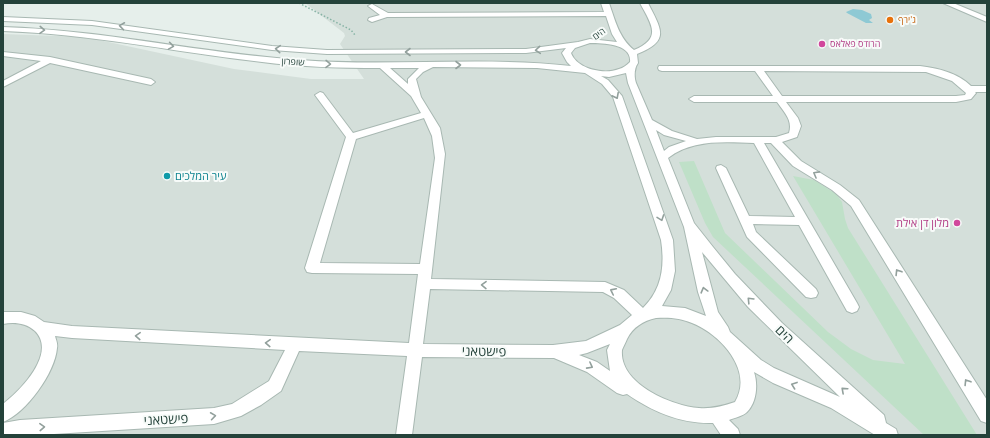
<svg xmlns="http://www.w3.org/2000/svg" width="990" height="438" font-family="'Open Sans',Heebo,sans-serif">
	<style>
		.built { fill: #d4dfda }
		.green { fill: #bfe0c8 }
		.water { fill: #8ec9d4 }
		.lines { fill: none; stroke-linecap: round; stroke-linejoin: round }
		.minor-casing { stroke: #a8b8b2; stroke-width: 2 }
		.path { stroke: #86b3a5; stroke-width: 1.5; stroke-dasharray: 1.5 2; stroke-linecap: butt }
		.minor { fill: #fff; fill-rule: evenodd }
		.oneway { stroke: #92a09c }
		.food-dot { fill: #e8710a; stroke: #f7fbf9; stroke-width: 1.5 }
		.hotel-dot { fill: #d1479c; stroke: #f7fbf9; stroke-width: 1.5 }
		.culture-dot { fill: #0f9aa8; stroke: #f7fbf9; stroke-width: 1.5 }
		.labels { text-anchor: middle; stroke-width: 4; stroke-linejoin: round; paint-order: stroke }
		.far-food-label { font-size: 9px; fill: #c56008; stroke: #f7fbf9; text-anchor: start }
		.far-street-label { font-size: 9px; fill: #24423a; stroke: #f7fbf9 }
		.far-hotel-label { font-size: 9px; fill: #b23c85; stroke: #f7fbf9; text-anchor: start }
		.culture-label { font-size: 11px; fill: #0d838f; stroke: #f7fbf9; text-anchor: start }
		.hotel-label { font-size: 11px; fill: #b23c85; stroke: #f7fbf9; text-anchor: end }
		.near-street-label { font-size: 13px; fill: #24423a; stroke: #f7fbf9 }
	</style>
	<rect width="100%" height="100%" fill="#e6efeb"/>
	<polygon class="built" points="305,3 987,3 987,435 3,435 3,34 85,37 234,69 311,79 364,79 340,44 345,36 344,33"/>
	<polygon class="green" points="694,161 725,233 828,332 851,349 873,360 905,364 793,176 814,180 836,194 842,202 845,219 848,228 977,435 924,435 713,237 705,223 679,162"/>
	<polygon class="water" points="853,9 862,10 871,14 872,18 869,20 873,23 866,23 847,13 846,12"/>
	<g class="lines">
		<defs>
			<g id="minor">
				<path d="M601 3H609C615 20 619 38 634 50 663 38 651 24 640 3H648C661 29 671 41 637 54L638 63C634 68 634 77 636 83L652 120 672 131 697 139 716 137H776L789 133C793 120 784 112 777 102H694L689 99 694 96H773L755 71H662L659 70 658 68 659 66H920C938 68 958 73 971 86H987V92H975L976 93 971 99 956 102H786L798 118 801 126 797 137 782 142 801 161 840 185 859 200 987 400V423L981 421 851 206 832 190 793 166 771 143H764L857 303 859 307 857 311 852 313 847 311 799 225 753 224 756 232 816 289 818 293 816 297 811 298 806 297 747 237 716 168 717 166 721 165 726 168 749 216 795 217 754 143C725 142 692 139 668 158L694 223 713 247 735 274 782 323 884 415 886 423 896 429 898 435H875L831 408 773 383 754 372C758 384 757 402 747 412 743 416 734 418 729 420L738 429 740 435H721L713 423C681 424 653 412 627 394L623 395 617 393 587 372 554 358 422 357 412 435H396L407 356 299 351 281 391 261 405 241 416 214 424 38 435H3V423L20 420 214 408 232 404 269 381 285 350 72 338 55 336C56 340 58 344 57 348 55 373 26 413 3 422V404C21 390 57 353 35 331 26 323 14 322 3 324V312H21L35 316 44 322 72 326 409 343 418 274 312 273 307 272 305 268 346 137 315 95 320 92 323 93 353 133 421 113 411 96 380 68C341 68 301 67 262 62 175 52 90 34 3 31V27C103 30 200 53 300 60 390 67 481 56 571 66L567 62 562 53 566 48 526 53 327 54 272 50 92 25 3 21V17L92 21 272 46 327 50 526 49 578 42 590 39 617 42 612 34 606 16 387 17 372 22 368 20 369 18 380 15 368 6 372 4 388 13 604 12ZM590 43C604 43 632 44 630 62 627 65 623 68 619 69 604 75 577 69 571 53L575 48ZM433 67 537 68 585 73 602 84 613 97 661 240C665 266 662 289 643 308L624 290 605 282 431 279 445 154 440 128 421 97 416 79 423 72ZM390 68H419L408 79V84ZM764 71 926 72 952 81 966 93 965 95 956 96H782ZM626 73 628 83 684 227 698 292 706 316 685 308 662 306 671 290 675 271 673 240 622 96 608 80 601 76 609 77ZM424 118 432 136 435 158 420 264 320 263 356 139ZM656 130 664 135 686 141 669 147 664 151ZM702 252 748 307 840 397 774 368 761 360 730 332 728 327 718 312ZM430 289 603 292 614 298 632 315 620 325 586 341 553 345 423 344ZM656 318C668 317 681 318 692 323 720 334 754 370 735 402 723 406 712 409 699 408 672 406 619 384 622 350 623 347 626 342 627 339 633 327 643 321 656 318ZM610 344 607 350 610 371 597 362 579 355 587 353Z"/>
				<polygon points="943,3 953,3 987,17 987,22"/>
				<polygon points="3,52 50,57 151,79 155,82 151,85 50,63 3,87 3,81 41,61 3,56"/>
			</g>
		</defs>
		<use href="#minor" class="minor-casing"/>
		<polyline class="path" points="299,3 351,30 355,35"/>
		<use href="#minor" class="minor"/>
	</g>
	<defs><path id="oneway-chevron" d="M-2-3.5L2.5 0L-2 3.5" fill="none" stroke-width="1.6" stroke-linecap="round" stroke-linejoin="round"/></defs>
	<g class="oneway">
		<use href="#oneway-chevron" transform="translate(122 26) rotate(-172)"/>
		<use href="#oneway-chevron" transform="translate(42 30) rotate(3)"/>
		<use href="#oneway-chevron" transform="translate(171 46) rotate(9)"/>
		<use href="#oneway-chevron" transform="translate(278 49) rotate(-175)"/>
		<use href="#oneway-chevron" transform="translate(538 50) rotate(175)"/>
		<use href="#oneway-chevron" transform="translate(408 52) rotate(180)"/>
		<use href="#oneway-chevron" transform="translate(328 64) rotate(1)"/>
		<use href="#oneway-chevron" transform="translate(458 65)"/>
		<use href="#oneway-chevron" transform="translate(616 96) rotate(63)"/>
		<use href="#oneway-chevron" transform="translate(816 174) rotate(-151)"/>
		<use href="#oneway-chevron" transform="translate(661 218) rotate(70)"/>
		<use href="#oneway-chevron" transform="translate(898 272) rotate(-122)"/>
		<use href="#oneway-chevron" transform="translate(484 285) rotate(-179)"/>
		<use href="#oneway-chevron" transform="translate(704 290) rotate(-105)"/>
		<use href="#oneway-chevron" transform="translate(613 291) rotate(-154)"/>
		<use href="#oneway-chevron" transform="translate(750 300) rotate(-134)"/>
		<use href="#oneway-chevron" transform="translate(138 336) rotate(-177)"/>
		<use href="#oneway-chevron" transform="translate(268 343) rotate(-177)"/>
		<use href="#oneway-chevron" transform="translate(590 366) rotate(28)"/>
		<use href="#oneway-chevron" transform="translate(967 382) rotate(-122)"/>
		<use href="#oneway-chevron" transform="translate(794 385) rotate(-160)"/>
		<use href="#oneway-chevron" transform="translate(844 390) rotate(-138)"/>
		<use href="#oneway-chevron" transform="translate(213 416) rotate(-8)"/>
		<use href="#oneway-chevron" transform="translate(42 427) rotate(-3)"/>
	</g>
	<circle class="food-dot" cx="890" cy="20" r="4"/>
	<g class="hotel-dot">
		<circle cx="822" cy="44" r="4"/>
		<circle cx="957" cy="223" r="4"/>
	</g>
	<circle class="culture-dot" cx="167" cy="176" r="4"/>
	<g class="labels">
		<g class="far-food-label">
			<text x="898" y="23">ג'ירף</text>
		</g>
		<g class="far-street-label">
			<text transform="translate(599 34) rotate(-35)" y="3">הים</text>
			<text transform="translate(293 62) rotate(4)" y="3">שופרון</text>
		</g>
		<g class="far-hotel-label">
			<text x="830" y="47">הרודס פאלאס</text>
		</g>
		<g class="culture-label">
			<text x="175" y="180">עיר המלכים</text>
		</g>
		<g class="hotel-label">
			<text x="949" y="227">מלון דן אילת</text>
		</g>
		<g class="near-street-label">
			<text transform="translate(785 334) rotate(45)" y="5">הים</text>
			<text transform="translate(484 351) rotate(1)" y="5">פישטאני</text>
			<text transform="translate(166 419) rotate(-3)" y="5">פישטאני</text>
		</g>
	</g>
	<rect width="990" height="438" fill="none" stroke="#24423a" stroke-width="8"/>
</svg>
